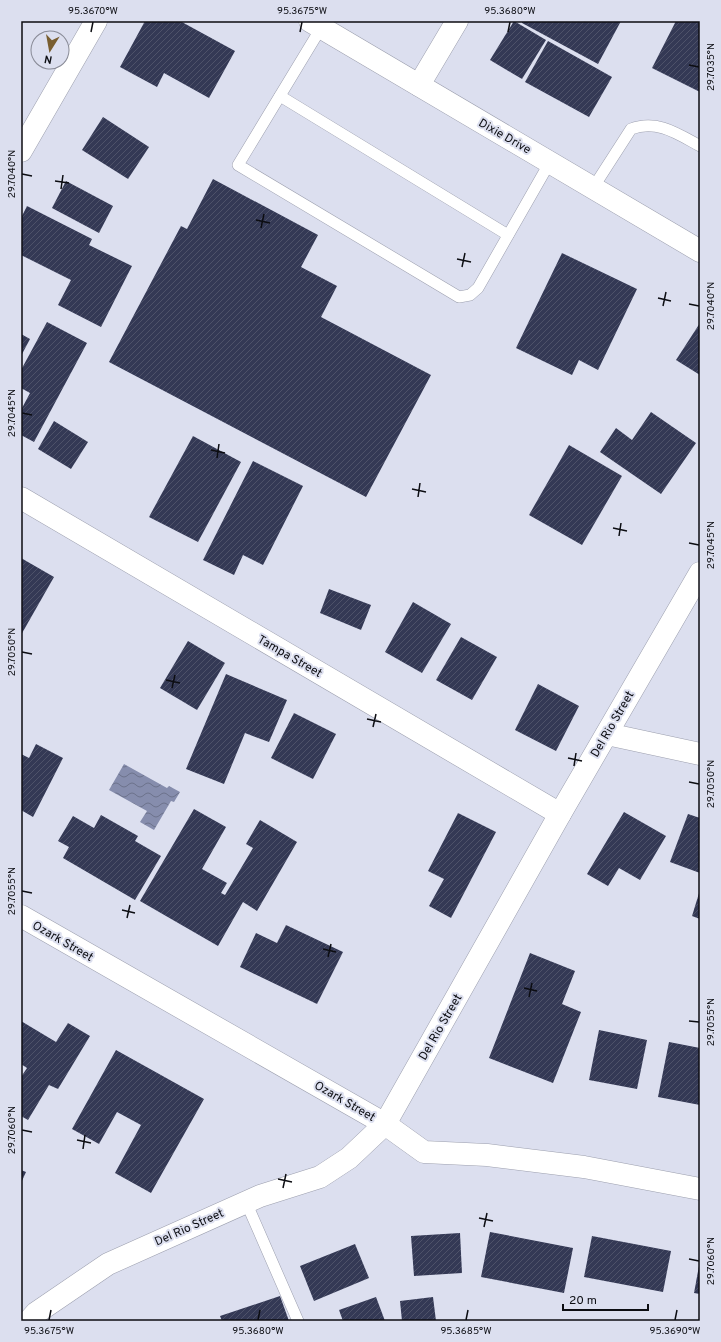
<svg xmlns="http://www.w3.org/2000/svg" width="721" height="1342" font-family="Overpass,sans-serif">
	<style>
		.water { fill: url(#water-waves) }
		.building { fill: url(#building-hatch) }
		.lines { fill: none; stroke-linecap: round; stroke-linejoin: round }
		.lane-casing { stroke: #9c9fae; stroke-width: 12 }
		.street-casing { stroke: #9c9fae; stroke-width: 23 }
		.secondary-casing { stroke: #9c9fae; stroke-width: 23 }
		.lane { stroke: #fff; stroke-width: 11 }
		.street { stroke: #fff; stroke-width: 22 }
		.secondary { stroke: #fff; stroke-width: 22 }
		.ticks { fill: none; stroke: #0c0d12; stroke-width: 1.5 }
		.labels { text-anchor: middle; stroke-width: 4; stroke-linejoin: round; paint-order: stroke }
		.street-label { font-size: 12px; fill: #0c0d12; stroke: #dcdfef }
		.neatline { fill: none; stroke: #0c0d12; stroke-width: 1.5 }
		.ticks-label { font-size: 10px; text-anchor: middle; fill: #0c0d12 }
	</style>
	<defs>
		<pattern id="water-waves" width="16" height="10" patternUnits="userSpaceOnUse"><rect width="16" height="10" fill="#868dad"/><path d="M0 5q4-4 8 0t8 0" fill="none" stroke="#6c728b"/></pattern>
		<pattern id="building-hatch" width="6" height="6" patternUnits="userSpaceOnUse"><rect width="6" height="6" fill="#343955"/><path d="M-1 1l2-2M0 6l6-6M5 7l2-2" fill="none" stroke="#4e5269"/></pattern>
	</defs>
	<rect width="100%" height="100%" fill="#dcdfef"/>
	<polygon class="water" points="124,764 167,788 169,786 180,792 174,802 171,801 154,830 140,822 147,811 109,790"/>
	<g class="building">
		<polygon points="145,21 180,21 235,51 209,98 164,73 157,87 120,67"/>
		<polygon points="514,21 546,40 522,79 490,60"/>
		<polygon points="522,21 621,21 598,64 522,23"/>
		<polygon points="676,21 700,21 700,92 652,68"/>
		<polygon points="548,41 612,77 589,117 525,82"/>
		<polygon points="103,117 149,147 128,179 82,150"/>
		<polygon points="213,179 318,235 301,267 337,286 321,317 431,375 366,497 109,362 181,226 187,229"/>
		<polygon points="66,181 113,206 99,233 52,208"/>
		<polygon points="27,206 92,239 89,245 132,266 101,327 58,305 71,280 21,255 21,218"/>
		<polygon points="562,253 637,289 598,370 579,360 572,375 516,348"/>
		<polygon points="47,322 87,343 34,442 21,435 21,410 30,393 21,388 21,370"/>
		<polygon points="700,323 700,375 676,360"/>
		<polygon points="21,334 30,339 21,356"/>
		<polygon points="651,412 696,443 661,494 600,452 616,428 632,440"/>
		<polygon points="54,421 88,442 71,469 38,449"/>
		<polygon points="193,436 241,462 198,542 149,517"/>
		<polygon points="569,445 622,476 582,545 529,515"/>
		<polygon points="253,461 303,486 263,565 243,555 234,575 203,560"/>
		<polygon points="21,558 54,577 21,635"/>
		<polygon points="329,589 371,605 361,630 320,613"/>
		<polygon points="413,602 451,624 422,673 385,652"/>
		<polygon points="461,637 497,657 472,700 436,680"/>
		<polygon points="188,641 225,663 197,710 160,688"/>
		<polygon points="226,674 287,700 269,742 245,733 224,784 186,769"/>
		<polygon points="538,684 579,706 556,751 515,730"/>
		<polygon points="294,713 336,734 313,779 271,758"/>
		<polygon points="36,744 63,758 33,817 21,810 21,754 29,758"/>
		<polygon points="194,809 226,827 202,869 227,883 221,893 225,895 253,848 246,844 260,820 297,842 257,911 243,902 218,946 140,901"/>
		<polygon points="624,812 666,836 640,880 619,868 608,886 587,874"/>
		<polygon points="458,813 496,832 451,918 429,906 444,879 428,871"/>
		<polygon points="688,814 700,818 700,873 670,862"/>
		<polygon points="101,815 138,836 135,841 161,856 135,900 63,858 69,847 58,841 73,816 94,828"/>
		<polygon points="700,890 700,919 692,916"/>
		<polygon points="286,925 343,952 317,1004 240,967 256,933 277,943"/>
		<polygon points="530,953 575,971 562,1004 581,1012 553,1083 489,1058"/>
		<polygon points="21,1021 56,1042 68,1023 90,1036 58,1089 49,1085 28,1120 21,1116 21,1077 27,1068 21,1064"/>
		<polygon points="599,1030 647,1040 637,1089 589,1080"/>
		<polygon points="669,1042 700,1048 700,1105 658,1097"/>
		<polygon points="116,1050 204,1099 151,1193 115,1173 141,1125 117,1112 99,1144 72,1129"/>
		<polygon points="21,1170 26,1172 21,1183"/>
		<polygon points="490,1232 573,1248 564,1293 481,1277"/>
		<polygon points="460,1233 462,1273 414,1276 411,1236"/>
		<polygon points="592,1236 671,1251 663,1292 584,1277"/>
		<polygon points="355,1244 369,1278 314,1301 300,1266"/>
		<polygon points="699,1266 700,1266 700,1294 694,1293"/>
		<polygon points="280,1296 289,1321 222,1321 220,1316"/>
		<polygon points="376,1297 385,1321 343,1321 339,1310"/>
		<polygon points="433,1297 436,1321 402,1321 400,1301"/>
	</g>
	<g class="lines">
		<defs>
			<g id="lane">
				<polyline points="321,28 238,165 459,297 470,295 478,288 550,162"/>
				<polyline points="280,96 508,235"/>
				<path d="M593 188 631 129C657 119 678 134 700 146"/>
				<polyline points="246,1202 298,1321"/>
			</g>
			<g id="street">
				<polyline points="419,85 457,21"/>
				<polyline points="21,151 96,21"/>
				<polyline points="21,498 560,814"/>
				<polyline points="607,734 700,754"/>
				<polyline points="21,916 385,1124 424,1152 487,1155 584,1167 700,1189"/>
			</g>
			<g id="secondary">
				<polyline points="310,21 700,251"/>
				<polyline points="29,1321 36,1313 108,1264 260,1196 320,1177 349,1158 385,1124 560,814 700,573"/>
			</g>
		</defs>
		<use href="#lane" class="lane-casing"/>
		<use href="#street" class="street-casing"/>
		<use href="#secondary" class="secondary-casing"/>
		<use href="#lane" class="lane"/>
		<use href="#street" class="street"/>
		<use href="#secondary" class="secondary"/>
	</g>
	<path class="ticks" d="M91 32 93 22M300 32 302 22M508 32 510 22M689 65 699 67M22 174 32 176M55 181 69 183M61 189 63 175M256 220 270 223M261 228 264 214M457 259 471 262M462 267 465 253M658 298 671 301M689 304 699 306M663 306 666 292M22 413 32 415M211 450 225 453M217 458 219 444M412 489 426 492M418 497 420 483M613 528 627 531M619 536 621 523M689 543 699 545M22 652 32 654M166 680 180 683M172 688 175 675M367 719 381 722M373 727 376 714M568 758 582 761M574 766 576 753M689 782 699 784M22 891 32 893M122 910 135 913M127 918 130 905M323 949 336 952M328 957 331 944M524 988 537 991M529 997 532 983M689 1021 699 1022M22 1130 32 1132M77 1140 91 1143M83 1149 85 1135M278 1179 292 1182M283 1188 286 1174M479 1218 493 1221M484 1227 487 1213M689 1259 699 1261M49 1320 51 1310M258 1320 260 1310M466 1320 468 1310M675 1320 677 1310"/>
	<g class="labels">
		<g class="street-label">
			<text transform="translate(505 136) rotate(30)" y="4">Dixie Drive</text>
			<text transform="translate(290 656) rotate(30)" y="4">Tampa Street</text>
			<text transform="translate(612 724) rotate(-60)" y="4">Del Rio Street</text>
			<text transform="translate(63 941) rotate(30)" y="4">Ozark Street</text>
			<text transform="translate(440 1027) rotate(-60)" y="4">Del Rio Street</text>
			<text transform="translate(345 1101) rotate(30)" y="4">Ozark Street</text>
			<text transform="translate(189 1227) rotate(-24)" y="4">Del Rio Street</text>
		</g>
	</g>
	<rect width="721" height="1342" fill="none" stroke="#dcdfef" stroke-width="44"/>
	<g transform="translate(50 50) rotate(191)"><circle r="19" fill="#dcdfef" stroke="#898b97"/>
	<path d="M0-3L7 15L0 10L-7 15Z" fill="#795e30"/>
	<text y="-6" font-size="11" font-weight="bold" text-anchor="middle" fill="#0c0d12">N</text>
	</g>
	<path d="M563 1304v6h85v-6" fill="none" stroke="#0c0d12" stroke-width="2"/>
	<text x="569" y="1304" font-size="12" fill="#0c0d12" stroke="#dcdfef" stroke-width="3" paint-order="stroke">20 m</text>
	<rect x="22" y="22" width="677" height="1298" class="neatline"/>
	<g class="ticks-label">
		<text x="93" y="14">95.3670°W</text>
		<text x="302" y="14">95.3675°W</text>
		<text x="510" y="14">95.3680°W</text>
		<text transform="translate(710 67) rotate(-90)" y="4">29.7035°N</text>
		<text transform="translate(11 174) rotate(-90)" y="4">29.7040°N</text>
		<text transform="translate(710 306) rotate(-90)" y="4">29.7040°N</text>
		<text transform="translate(11 413) rotate(-90)" y="4">29.7045°N</text>
		<text transform="translate(710 545) rotate(-90)" y="4">29.7045°N</text>
		<text transform="translate(11 652) rotate(-90)" y="4">29.7050°N</text>
		<text transform="translate(710 784) rotate(-90)" y="4">29.7050°N</text>
		<text transform="translate(11 891) rotate(-90)" y="4">29.7055°N</text>
		<text transform="translate(710 1022) rotate(-90)" y="4">29.7055°N</text>
		<text transform="translate(11 1130) rotate(-90)" y="4">29.7060°N</text>
		<text transform="translate(710 1261) rotate(-90)" y="4">29.7060°N</text>
		<text x="49" y="1334">95.3675°W</text>
		<text x="258" y="1334">95.3680°W</text>
		<text x="466" y="1334">95.3685°W</text>
		<text x="675" y="1334">95.3690°W</text>
	</g>
</svg>
